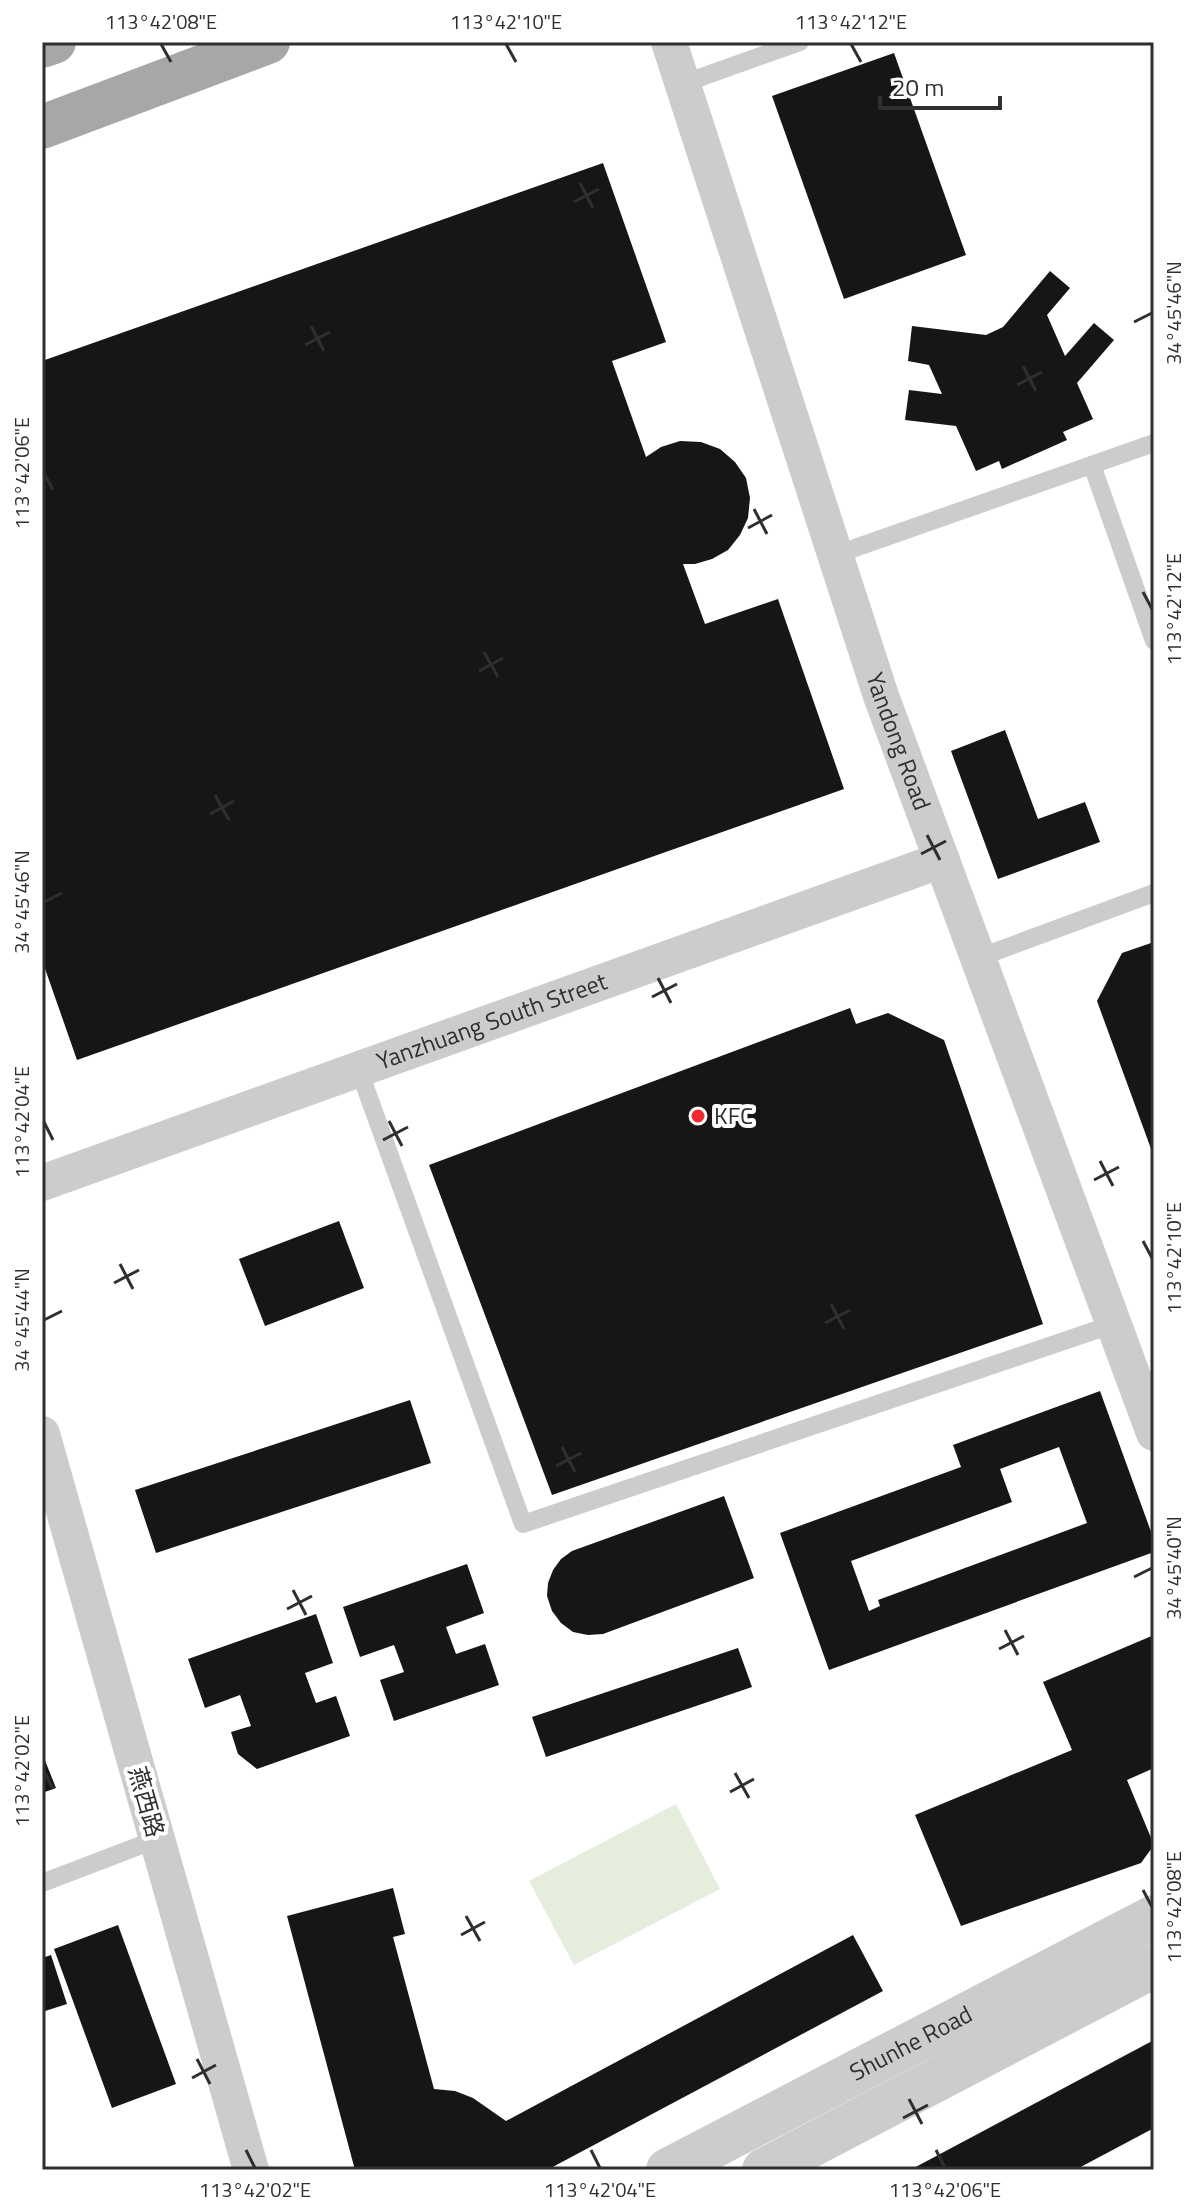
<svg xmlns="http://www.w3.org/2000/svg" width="1196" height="2212" font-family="'Titillium Web','Noto Sans SC',sans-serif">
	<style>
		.green { fill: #e5eddc }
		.building { fill: #161616; fill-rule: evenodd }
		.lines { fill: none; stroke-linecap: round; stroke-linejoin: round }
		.service { stroke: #ccc; stroke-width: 18 }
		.minor { stroke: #ccc; stroke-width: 36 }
		.tertiary { stroke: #ccc; stroke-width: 44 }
		.primary { stroke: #a7a7a7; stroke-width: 44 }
		.ticks { fill: none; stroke: #2f2f2f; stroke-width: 3 }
		.poi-dot { fill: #ef2834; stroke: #fff; stroke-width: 3 }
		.labels { text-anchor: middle; stroke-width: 8; stroke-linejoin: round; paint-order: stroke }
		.street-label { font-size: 24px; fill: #2f2f2f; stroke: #fff }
		.poi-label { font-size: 24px; fill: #2f2f2f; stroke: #fff; text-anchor: start }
		.neatline { fill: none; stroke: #2f2f2f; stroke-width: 3 }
		.ticks-label { font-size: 20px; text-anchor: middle; fill: #2f2f2f }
	</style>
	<rect width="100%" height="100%" fill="#fff"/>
	<polygon class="green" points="676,1804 720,1889 574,1965 529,1881"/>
	<g class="building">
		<polygon points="894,53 966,255 844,299 772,96"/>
		<polygon points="603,163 666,342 612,361 646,457 661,447 680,441 701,442 720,449 735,462 746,478 750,498 748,518 740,535 728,550 712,559 695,564 683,564 705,624 778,599 844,789 77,1060 42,960 42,361"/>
		<polygon points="1050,271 1070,288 1047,315 1065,356 1094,323 1114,340 1077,383 1093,419 1063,432 1067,440 1002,469 999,461 976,471 956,426 905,420 909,390 942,394 929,365 908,361 912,326 986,335 1003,327"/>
		<polygon points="1005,730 1038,819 1085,802 1100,842 998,879 951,751"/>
		<polygon points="1154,942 1154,1157 1097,1001 1122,953"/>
		<polygon points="850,1008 856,1024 888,1013 944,1040 1043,1324 552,1495 429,1165"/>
		<polygon points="339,1221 364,1288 265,1326 239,1259"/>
		<path d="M1100 1391 1154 1540V1552L829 1670 780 1533 961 1467 953 1445ZM1059 1447 1087 1523 878 1600 880 1606 869 1611 851 1561 1012 1502 1000 1469Z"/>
		<polygon points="410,1400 431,1463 156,1553 135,1490"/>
		<polygon points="724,1496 754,1578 603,1634 588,1635 573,1632 561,1623 552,1611 547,1596 548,1583 553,1570 561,1559 572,1551"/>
		<polygon points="467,1564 484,1613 446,1627 456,1654 485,1644 499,1685 394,1721 380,1680 404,1672 394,1645 360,1657 343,1607"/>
		<polygon points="316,1614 333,1663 305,1673 316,1703 336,1696 350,1736 257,1769 238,1754 231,1732 251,1726 240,1695 205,1708 188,1659"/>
		<polygon points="1154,1635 1154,1768 1127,1780 1154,1845 1141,1863 961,1926 915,1815 1072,1750 1043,1682"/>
		<polygon points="738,1648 752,1687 546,1757 532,1717"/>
		<polygon points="42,1753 56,1788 42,1793"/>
		<polygon points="393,1888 405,1934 393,1937 434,2089 455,2091 473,2098 506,2121 853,1935 883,1991 547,2170 355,2170 287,1916"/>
		<polygon points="118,1925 176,2084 112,2108 54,1949"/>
		<polygon points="51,1955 67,2004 42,2012 42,1958"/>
		<polygon points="1154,2040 1154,2128 1075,2170 910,2170"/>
	</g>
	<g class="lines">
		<g class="service">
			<polyline points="682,84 800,42"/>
			<polyline points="1092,465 1154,641"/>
			<polyline points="835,555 1154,443"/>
			<polyline points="978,958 1154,893"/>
			<polyline points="359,1070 523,1524 1114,1324"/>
			<polyline points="42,1883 157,1839"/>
		</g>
		<g class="minor">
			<path id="s1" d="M669 42 881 696 1154 1433"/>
			<path id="s2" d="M42 1183 942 860"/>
			<polyline points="42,1434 251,2170"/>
		</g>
		<g class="tertiary">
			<path id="s3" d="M668 2170 1154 1917"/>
			<polyline points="764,2170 1154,1966"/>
		</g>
		<g class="primary">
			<polyline points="42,46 54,42"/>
			<polyline points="42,127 268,42"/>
		</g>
	</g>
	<path class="ticks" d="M161 44 171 62M506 44 516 62M851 44 861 62M580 183 593 208M574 202 599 189M1134 322 1152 313M311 326 324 351M305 345 330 332M1023 366 1036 391M1017 385 1042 372M44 473 53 490M754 509 767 534M748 528 772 515M1143 592 1152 609M484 652 498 677M479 671 503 658M215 795 229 820M210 814 234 801M927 835 940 860M921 854 946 841M44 902 62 893M658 978 671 1003M652 997 677 984M389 1121 402 1146M44 1122 53 1140M383 1140 408 1127M1100 1161 1113 1186M1094 1180 1119 1167M1143 1241 1152 1258M120 1264 133 1289M114 1283 139 1270M831 1304 844 1329M44 1320 62 1311M825 1323 850 1310M562 1447 575 1472M556 1466 581 1453M1134 1577 1152 1568M293 1590 306 1615M287 1609 312 1596M1005 1630 1018 1655M999 1649 1024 1636M44 1771 53 1789M735 1773 749 1798M730 1792 754 1779M1143 1890 1152 1907M466 1916 480 1941M461 1935 485 1922M197 2059 210 2084M192 2078 216 2065M909 2099 922 2124M903 2118 928 2105M246 2150 255 2168M591 2150 600 2168M936 2150 945 2168"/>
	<circle class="poi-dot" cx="698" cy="1116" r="8"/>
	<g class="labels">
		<g class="street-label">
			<text dy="8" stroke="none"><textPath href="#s1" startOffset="736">Yandong Road</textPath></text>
			<text dy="8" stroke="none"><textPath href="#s2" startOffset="478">Yanzhuang South Street</textPath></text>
			<text transform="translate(146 1802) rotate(74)" y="8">燕西路</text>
			<text dy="8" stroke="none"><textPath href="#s3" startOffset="274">Shunhe Road</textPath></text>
		</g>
		<g class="poi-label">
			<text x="714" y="1124">KFC</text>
		</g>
	</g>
	<rect width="1196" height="2212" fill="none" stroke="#ffffff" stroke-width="88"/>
	<path d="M880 96v12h120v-12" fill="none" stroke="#2f2f2f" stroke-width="4"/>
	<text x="892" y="96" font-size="24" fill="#2f2f2f" stroke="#ffffff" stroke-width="6" paint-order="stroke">20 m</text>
	<rect x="44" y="44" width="1108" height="2124" class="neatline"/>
	<g class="ticks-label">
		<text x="161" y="29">113°42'08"E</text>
		<text x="506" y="29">113°42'10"E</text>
		<text x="851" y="29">113°42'12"E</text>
		<text transform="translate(1174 313) rotate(-90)" y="7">34°45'46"N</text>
		<text transform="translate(22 473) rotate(-90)" y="7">113°42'06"E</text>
		<text transform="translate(1174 609) rotate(-90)" y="7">113°42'12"E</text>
		<text transform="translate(22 902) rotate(-90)" y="7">34°45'46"N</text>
		<text transform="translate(22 1122) rotate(-90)" y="7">113°42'04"E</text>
		<text transform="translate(1174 1258) rotate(-90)" y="7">113°42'10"E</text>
		<text transform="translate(22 1320) rotate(-90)" y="7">34°45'44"N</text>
		<text transform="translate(1174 1568) rotate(-90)" y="7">34°45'40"N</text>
		<text transform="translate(22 1771) rotate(-90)" y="7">113°42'02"E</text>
		<text transform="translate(1174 1907) rotate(-90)" y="7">113°42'08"E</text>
		<text x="255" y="2197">113°42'02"E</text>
		<text x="600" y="2197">113°42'04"E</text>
		<text x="945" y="2197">113°42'06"E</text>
	</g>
</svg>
